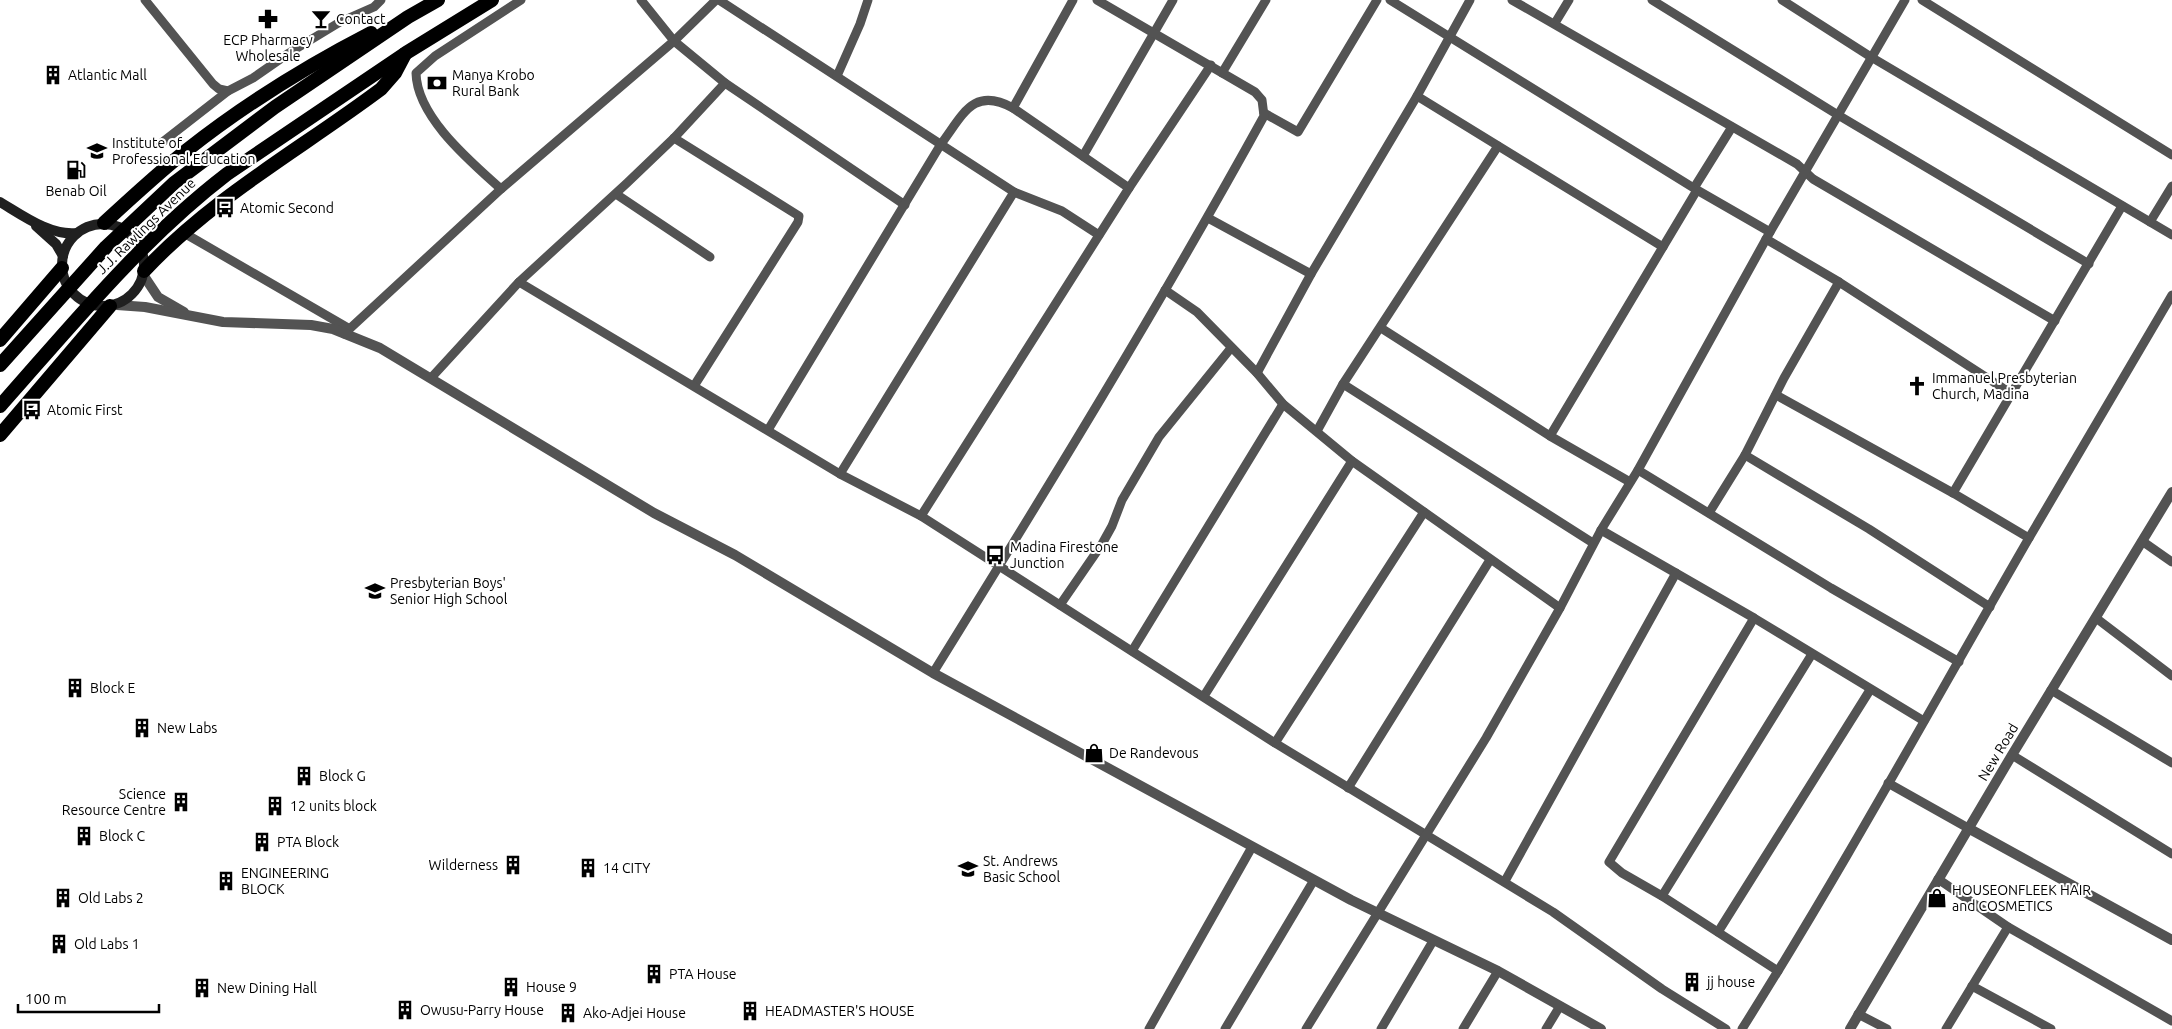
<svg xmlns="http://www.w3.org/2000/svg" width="2172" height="1029" font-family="Ubuntu,sans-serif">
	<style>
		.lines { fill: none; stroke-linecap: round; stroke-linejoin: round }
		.minor { stroke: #535353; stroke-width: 9 }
		.tertiary { stroke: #535353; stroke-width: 10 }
		.secondary { stroke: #202020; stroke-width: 10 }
		.trunk { stroke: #000; stroke-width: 14 }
		.labels { text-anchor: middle; stroke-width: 4; stroke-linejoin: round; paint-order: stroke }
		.poi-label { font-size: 14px; fill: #000; stroke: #fff; text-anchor: start }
		.street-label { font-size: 14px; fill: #000; stroke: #fff }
	</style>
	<rect width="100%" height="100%" fill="#fff"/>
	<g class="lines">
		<g class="minor">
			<polyline points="145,0 213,84 219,89 228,91"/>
			<polyline points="641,0 674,41 725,83 905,205"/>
			<polyline points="719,0 1014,192 1062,211 1099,235"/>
			<polyline points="1390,0 1697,190 1770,232"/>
			<polyline points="1512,0 1797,164 1813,179 2055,321"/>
			<polyline points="1652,0 1838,115 2089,264"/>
			<polyline points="1782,0 1871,57 2172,235"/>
			<polyline points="1922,0 2172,155"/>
			<polyline points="1555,23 1569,0"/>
			<polyline points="1222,73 1266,0"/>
			<polyline points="837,76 860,24 868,0"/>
			<polyline points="1417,96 1663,247"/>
			<polyline points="1264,113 1298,132 1377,0"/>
			<polyline points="674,138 799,216 798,222 694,386"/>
			<polyline points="160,144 228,91 253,78 289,53 340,22 374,7 381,0"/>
			<polyline points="1083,156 1173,0"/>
			<polyline points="1129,188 1211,65"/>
			<polyline points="1694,188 1732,127"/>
			<path d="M501 189C470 161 417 117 416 73L435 56 521 0"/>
			<polyline points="616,194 710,257"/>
			<polyline points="1208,218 1311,274"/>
			<polyline points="2150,222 2172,186"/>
			<polyline points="184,233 348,328"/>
			<polyline points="1766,239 1839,282 2012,394"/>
			<polyline points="519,282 840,474 921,516 1275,743 1553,912 1662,989 1726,1029"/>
			<polyline points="1165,290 1197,312 1257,373 1283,404 1352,461 1560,608"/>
			<polyline points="1381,328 1550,436 1630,482"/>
			<polyline points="344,334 501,189 674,41 716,0"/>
			<polyline points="1257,373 1311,274 1417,96 1470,0"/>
			<polyline points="431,378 519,282 627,183 674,138 725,83"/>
			<polyline points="1343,384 1593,543"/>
			<polyline points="1776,395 1953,493 2029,538"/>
			<path d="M768 430 941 144C963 115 973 86 1013 108L1073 0"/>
			<polyline points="1317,431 1343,384 1498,146"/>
			<polyline points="1550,436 1697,190"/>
			<polyline points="1745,455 1869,529 1990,607"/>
			<polyline points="1638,470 1831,588 1959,662"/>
			<polyline points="840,474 1014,192"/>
			<polyline points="1953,493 2122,206"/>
			<polyline points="1709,513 1745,455 1784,378 1839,282"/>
			<polyline points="921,516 1129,188 1013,108"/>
			<polyline points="1601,530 1754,618 1924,721"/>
			<polyline points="2142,541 2172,562"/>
			<polyline points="1060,605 1102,544 1112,526 1122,500 1159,437 1231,348"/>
			<polyline points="1754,618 1609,862 1622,873 1662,896 1778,971"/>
			<polyline points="2096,618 2172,676"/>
			<polyline points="1132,651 1283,404"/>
			<path d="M933 673C1047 489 1160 305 1264 116L1262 100 1255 92 1097 0"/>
			<polyline points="2051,690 2172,763"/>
			<polyline points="1204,696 1352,461"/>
			<polyline points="1275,743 1424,512"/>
			<polyline points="2012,755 2172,854"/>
			<polyline points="1888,783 1968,828"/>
			<polyline points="1348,788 1490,560"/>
			<polyline points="1938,879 2008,927 2172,1021"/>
			<polyline points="1505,881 1676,573"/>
			<polyline points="1662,896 1812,654"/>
			<polyline points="1718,932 1870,690"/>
			<polyline points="1972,986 2051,1029"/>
			<polyline points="1858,1014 1887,1029"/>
			<polyline points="1149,1029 1252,847"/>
			<polyline points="1225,1029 1314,880"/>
			<polyline points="1306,1029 1486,738 1560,608 1601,530 1638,470 1770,232 1905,0"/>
			<polyline points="1381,1029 1433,941"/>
			<polyline points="1463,1029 1498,971"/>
			<polyline points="1546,1029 1560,1006"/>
			<path d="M1742 1029C1843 869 1934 702 2029 538 2076 457 2124 376 2172 295"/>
			<polyline points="1946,1029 2008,927"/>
		</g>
		<g class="tertiary">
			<polyline points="144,276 158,297 184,312"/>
			<polyline points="117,305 145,307 223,322 311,325 333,329 380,348 654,513 735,555 933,673 1351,900 1498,971 1601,1029"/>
			<polyline points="1968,828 2172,940"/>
			<polyline points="1850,1029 2012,755 2172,492"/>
		</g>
		<g class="secondary">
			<path d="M0 202C22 215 50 236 77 233"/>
			<circle cx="103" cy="265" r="41"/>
			<polyline points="36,226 56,244 63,256"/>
		</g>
		<g class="trunk">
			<path d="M104 223C131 198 158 173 187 150 244 105 307 66 371 33"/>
			<path d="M144 271C213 197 301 149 381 89L395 73 405 54"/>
			<polyline points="0,340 62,268"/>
			<polyline points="0,365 106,247 174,183 275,107 408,17 438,0"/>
			<path d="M0 406C72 325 141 240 227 174L406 53 492 0"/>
			<polyline points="0,435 110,306"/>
		</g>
	</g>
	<defs>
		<symbol id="pharmacy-bare" viewBox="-9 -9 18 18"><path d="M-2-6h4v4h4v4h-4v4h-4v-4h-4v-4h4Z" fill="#000" stroke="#fff" stroke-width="2.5" paint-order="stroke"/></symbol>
		<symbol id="bar-bare" viewBox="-9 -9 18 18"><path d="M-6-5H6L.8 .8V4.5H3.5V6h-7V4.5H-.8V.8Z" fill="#000" stroke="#fff" stroke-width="2.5" paint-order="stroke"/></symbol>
		<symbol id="building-bare" viewBox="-9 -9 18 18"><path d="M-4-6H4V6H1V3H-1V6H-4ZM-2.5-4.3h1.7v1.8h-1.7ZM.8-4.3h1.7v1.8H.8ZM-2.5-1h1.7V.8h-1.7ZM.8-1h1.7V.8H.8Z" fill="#000" stroke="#fff" stroke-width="2.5" paint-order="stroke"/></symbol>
		<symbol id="bank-bare" viewBox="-9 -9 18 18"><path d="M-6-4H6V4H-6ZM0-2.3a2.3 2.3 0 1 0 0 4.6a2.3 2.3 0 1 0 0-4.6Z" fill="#000" stroke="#fff" stroke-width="2.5" paint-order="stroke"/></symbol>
		<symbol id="university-bare" viewBox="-9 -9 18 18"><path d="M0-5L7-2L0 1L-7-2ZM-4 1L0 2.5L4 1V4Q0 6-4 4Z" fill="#000" stroke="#fff" stroke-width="2.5" paint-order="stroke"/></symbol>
		<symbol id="fuel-bare" viewBox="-9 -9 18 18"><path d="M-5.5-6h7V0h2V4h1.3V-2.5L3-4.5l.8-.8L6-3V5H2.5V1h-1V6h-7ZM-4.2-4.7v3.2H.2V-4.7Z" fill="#000" stroke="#fff" stroke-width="2.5" paint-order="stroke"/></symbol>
		<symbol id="bus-bare" viewBox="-9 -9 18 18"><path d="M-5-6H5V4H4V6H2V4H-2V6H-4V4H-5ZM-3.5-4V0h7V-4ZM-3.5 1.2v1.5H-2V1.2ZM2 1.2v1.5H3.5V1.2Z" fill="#000" stroke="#fff" stroke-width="2.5" paint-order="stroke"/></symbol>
		<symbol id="church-bare" viewBox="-9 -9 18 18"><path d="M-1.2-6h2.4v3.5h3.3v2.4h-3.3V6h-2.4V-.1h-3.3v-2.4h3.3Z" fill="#000" stroke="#fff" stroke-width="2.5" paint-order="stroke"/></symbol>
		<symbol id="school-bare" viewBox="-9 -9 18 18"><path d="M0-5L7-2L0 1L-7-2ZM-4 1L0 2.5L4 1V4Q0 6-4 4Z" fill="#000" stroke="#fff" stroke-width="2.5" paint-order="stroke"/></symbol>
		<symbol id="shop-bare" viewBox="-9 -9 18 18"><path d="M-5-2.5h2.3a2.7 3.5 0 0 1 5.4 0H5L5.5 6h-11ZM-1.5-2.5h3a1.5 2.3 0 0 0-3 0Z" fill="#000" stroke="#fff" stroke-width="2.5" paint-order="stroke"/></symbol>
	</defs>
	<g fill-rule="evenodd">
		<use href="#pharmacy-bare" x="254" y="5" width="28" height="28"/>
		<use href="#bar-bare" x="307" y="5" width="28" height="28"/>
		<use href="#building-bare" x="39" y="61" width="28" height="28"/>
		<use href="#bank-bare" x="423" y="69" width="28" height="28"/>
		<use href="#university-bare" x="83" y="137" width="28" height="28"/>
		<use href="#fuel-bare" x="62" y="156" width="28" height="28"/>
		<use href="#bus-bare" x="211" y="194" width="28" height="28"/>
		<use href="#church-bare" x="1903" y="372" width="28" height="28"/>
		<use href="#bus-bare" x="18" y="396" width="28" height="28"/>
		<use href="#bus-bare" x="981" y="541" width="28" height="28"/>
		<use href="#school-bare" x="361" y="577" width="28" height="28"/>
		<use href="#building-bare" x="61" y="674" width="28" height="28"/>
		<use href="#building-bare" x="128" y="714" width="28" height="28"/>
		<use href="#shop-bare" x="1080" y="739" width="28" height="28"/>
		<use href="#building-bare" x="290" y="762" width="28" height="28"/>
		<use href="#building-bare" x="167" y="788" width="28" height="28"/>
		<use href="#building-bare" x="261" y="792" width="28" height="28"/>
		<use href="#building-bare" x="70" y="822" width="28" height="28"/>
		<use href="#building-bare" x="248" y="828" width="28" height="28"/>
		<use href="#building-bare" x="499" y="851" width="28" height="28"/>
		<use href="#building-bare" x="574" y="854" width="28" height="28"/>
		<use href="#school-bare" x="954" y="855" width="28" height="28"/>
		<use href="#building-bare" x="212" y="867" width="28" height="28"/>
		<use href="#building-bare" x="49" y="884" width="28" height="28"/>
		<use href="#shop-bare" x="1923" y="884" width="28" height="28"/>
		<use href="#building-bare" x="45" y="930" width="28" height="28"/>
		<use href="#building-bare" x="640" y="960" width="28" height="28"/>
		<use href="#building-bare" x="1678" y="968" width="28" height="28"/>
		<use href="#building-bare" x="497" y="973" width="28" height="28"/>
		<use href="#building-bare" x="188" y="974" width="28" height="28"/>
		<use href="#building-bare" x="391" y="996" width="28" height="28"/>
		<use href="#building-bare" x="736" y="997" width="28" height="28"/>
		<use href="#building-bare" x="554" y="999" width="28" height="28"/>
	</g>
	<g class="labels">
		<g class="poi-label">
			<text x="336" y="24">Contact</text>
			<text x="268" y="45" text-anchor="middle">ECP Pharmacy<tspan x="268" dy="16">Wholesale</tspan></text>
			<text x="68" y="80">Atlantic Mall</text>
			<text x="452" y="80">Manya Krobo<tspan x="452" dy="16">Rural Bank</tspan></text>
			<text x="112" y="148">Institute of<tspan x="112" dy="16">Professional Education</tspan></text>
			<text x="76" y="196" text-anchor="middle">Benab Oil</text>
			<text x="240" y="213">Atomic Second</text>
			<text x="1932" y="383">Immanuel Presbyterian<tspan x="1932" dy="16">Church, Madina</tspan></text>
			<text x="47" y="415">Atomic First</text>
			<text x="1010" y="552">Madina Firestone<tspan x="1010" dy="16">Junction</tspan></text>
			<text x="390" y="588">Presbyterian Boys'<tspan x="390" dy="16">Senior High School</tspan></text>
			<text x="90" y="693">Block E</text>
			<text x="157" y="733">New Labs</text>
			<text x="1109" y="758">De Randevous</text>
			<text x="319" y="781">Block G</text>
			<text x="166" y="799" text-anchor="end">Science<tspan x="166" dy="16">Resource Centre</tspan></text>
			<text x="290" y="811">12 units block</text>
			<text x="99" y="841">Block C</text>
			<text x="277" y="847">PTA Block</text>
			<text x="983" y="866">St. Andrews<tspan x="983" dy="16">Basic School</tspan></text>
			<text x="498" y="870" text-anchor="end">Wilderness</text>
			<text x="603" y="873">14 CITY</text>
			<text x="241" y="878">ENGINEERING<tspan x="241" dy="16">BLOCK</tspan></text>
			<text x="1952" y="895">HOUSEONFLEEK HAIR<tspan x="1952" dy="16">and COSMETICS</tspan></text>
			<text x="78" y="903">Old Labs 2</text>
			<text x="74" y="949">Old Labs 1</text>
			<text x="669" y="979">PTA House</text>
			<text x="1707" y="987">jj house</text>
			<text x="526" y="992">House 9</text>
			<text x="217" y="993">New Dining Hall</text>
			<text x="420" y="1015">Owusu-Parry House</text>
			<text x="765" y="1016">HEADMASTER'S HOUSE</text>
			<text x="583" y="1018">Ako-Adjei House</text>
		</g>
		<g class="street-label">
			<text transform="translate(146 226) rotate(-44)" y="5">J.J. Rawlings Avenue</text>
			<text transform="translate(1998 752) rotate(-59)" y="5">New Road</text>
		</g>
	</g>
	<path d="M18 1004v8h141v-8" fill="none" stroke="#000000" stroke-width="2.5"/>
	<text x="25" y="1004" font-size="15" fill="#000000" stroke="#ffffff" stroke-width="4" paint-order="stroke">100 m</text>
</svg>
